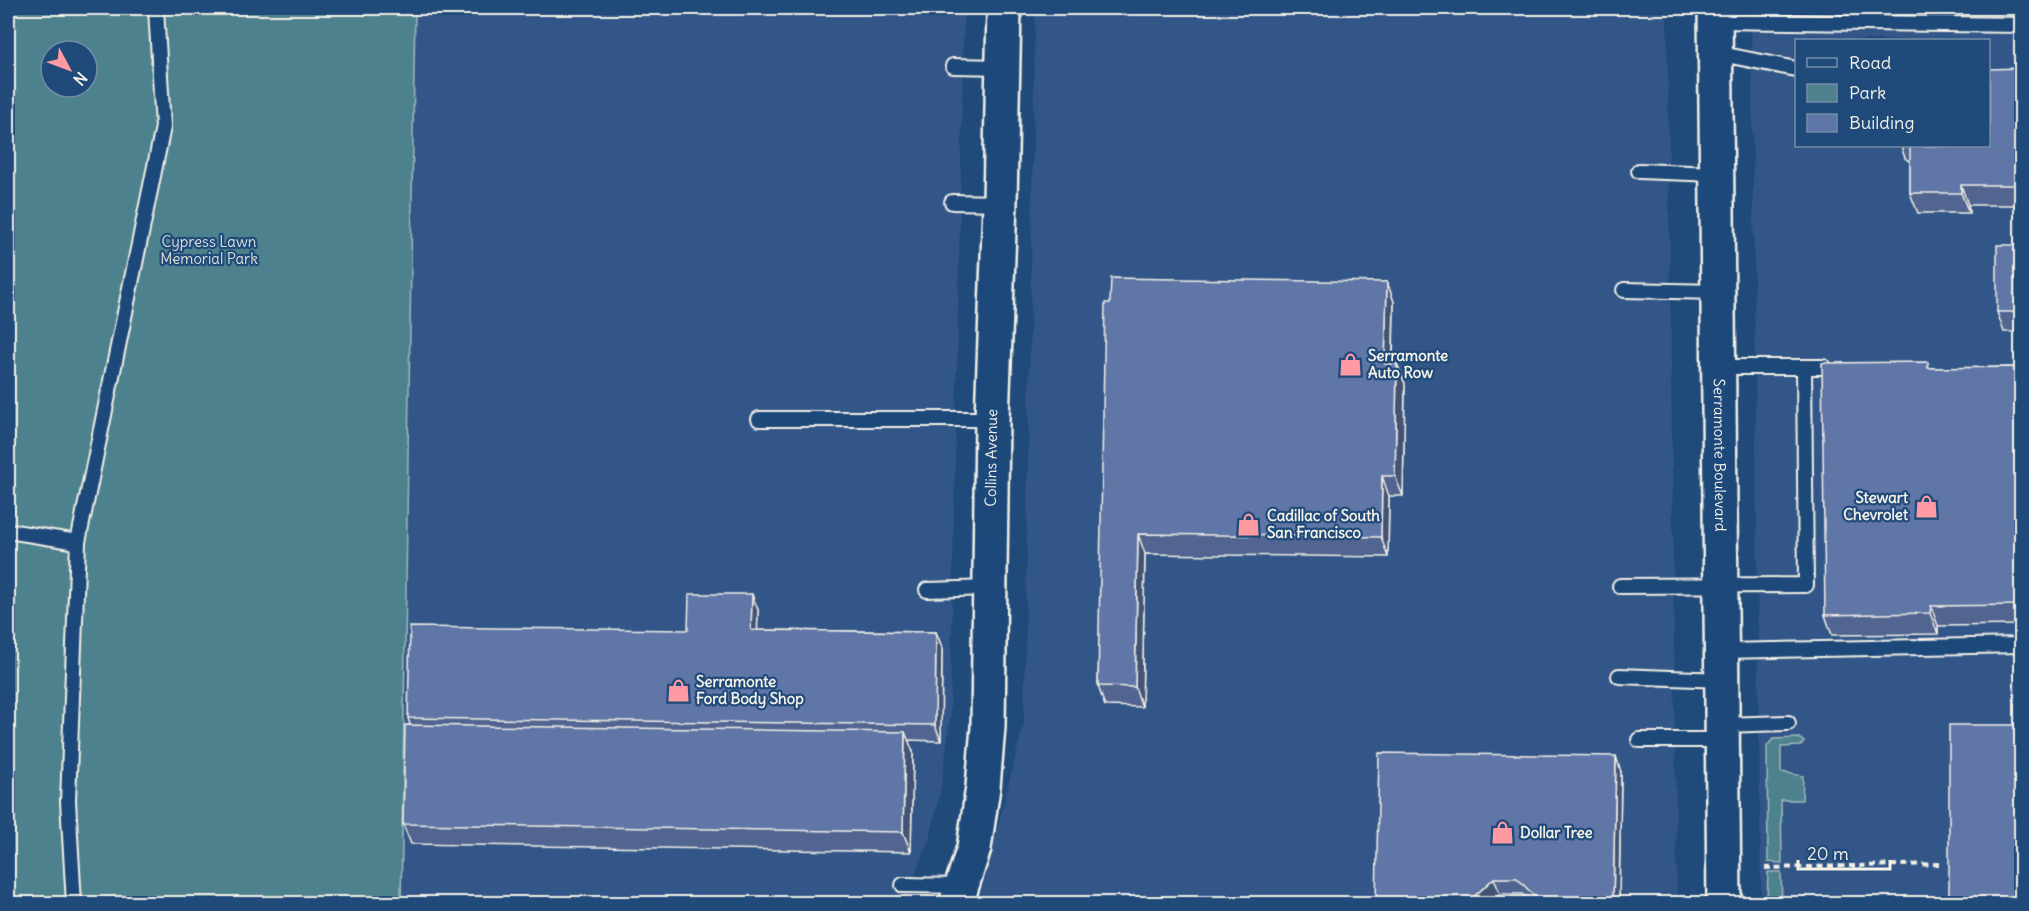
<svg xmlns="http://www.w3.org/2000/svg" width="2029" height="911" font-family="Delius,sans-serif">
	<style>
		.built { fill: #325788; fill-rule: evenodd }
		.green { fill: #4e818d; stroke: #a1b9ba; stroke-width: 1.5; fill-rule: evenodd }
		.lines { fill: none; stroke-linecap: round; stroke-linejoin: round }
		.lane-casing { stroke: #f4f1e8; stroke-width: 18 }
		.secondary-casing { stroke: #f4f1e8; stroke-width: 38 }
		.path { stroke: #f4f1e8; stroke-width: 4; stroke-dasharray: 6 4.5; stroke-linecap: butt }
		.lane { stroke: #1f4a7a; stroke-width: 14 }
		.secondary { stroke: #1f4a7a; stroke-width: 33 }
		.wall { fill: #516590; stroke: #f4f1e8; stroke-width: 1.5 }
		.shaded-wall { fill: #425375; stroke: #f4f1e8; stroke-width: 1.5 }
		.building { fill: #5e76a7; stroke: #f4f1e8; stroke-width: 1.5 }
		.labels { text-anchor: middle; stroke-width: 4.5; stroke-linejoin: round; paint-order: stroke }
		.park-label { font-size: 15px; fill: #dbe0da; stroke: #1f4a7a }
		.poi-label { font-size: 15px; font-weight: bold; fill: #f4f1e8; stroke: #1f4a7a; text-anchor: start }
		.street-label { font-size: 15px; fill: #f4f1e8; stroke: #1f4a7a }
	</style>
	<rect width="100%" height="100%" fill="#1f4a7a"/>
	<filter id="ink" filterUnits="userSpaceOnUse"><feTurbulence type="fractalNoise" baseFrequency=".0167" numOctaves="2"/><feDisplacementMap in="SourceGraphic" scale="12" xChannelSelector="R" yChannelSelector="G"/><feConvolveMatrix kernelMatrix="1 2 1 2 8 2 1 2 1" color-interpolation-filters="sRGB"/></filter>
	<g filter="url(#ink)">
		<g class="built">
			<polygon points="415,8 964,8 950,721 942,782 930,838 904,903 401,904"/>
			<polygon points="1035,8 1667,8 1677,903 978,904 1024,723"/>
			<path d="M1751 8H2021V903H1761ZM1796 40H1988V146H1796Z"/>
		</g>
		<g class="green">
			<path d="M8 8H415L401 903H8ZM51 51H87V87H51Z"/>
			<polygon points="1800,738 1804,742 1801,746 1781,747 1781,772 1803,776 1802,800 1781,800 1782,863 1768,862 1767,746 1773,739"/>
			<polygon points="1768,872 1781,872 1782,903 1767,903"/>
		</g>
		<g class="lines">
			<defs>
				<g id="lane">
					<polyline points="1716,21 2022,25"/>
					<polyline points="1716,53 1796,69"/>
					<polyline points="953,66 1003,67"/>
					<polyline points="1639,171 1716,174"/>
					<polyline points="952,202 1000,203"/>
					<polyline points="1624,290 1718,292"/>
					<polyline points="1719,367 1824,367"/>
					<polyline points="759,419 992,419"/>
					<polyline points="8,531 78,542"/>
					<polyline points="1620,586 1806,585 1804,367"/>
					<polyline points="927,590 990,588"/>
					<polyline points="1722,651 2022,645"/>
					<polyline points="1619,676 1722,680"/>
					<polyline points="1722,725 1788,723"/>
					<polyline points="1639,740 1723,740"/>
					<polyline points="903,885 961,886"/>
					<polyline points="74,904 68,801 78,542 163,127 156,8"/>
				</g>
				<g id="secondary">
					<path id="s1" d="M1715 8 1724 904"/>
					<path id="s2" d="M956 904 974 848 983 787 988 727 992 419 1000 203 1004 8"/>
				</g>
			</defs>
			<use href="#lane" class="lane-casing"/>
			<use href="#secondary" class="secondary-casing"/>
			<polyline class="path" points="1765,868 1943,864"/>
			<use href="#lane" class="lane"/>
			<use href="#secondary" class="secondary"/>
		</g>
		<g class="wall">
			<polygon points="2022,68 2022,205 1968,205 1969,213 1918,213 1910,193 1910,162 1905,158 1901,146 1989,146"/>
			<polygon points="2022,245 2022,332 2004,332 1997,312"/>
			<polygon points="1387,282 1394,302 1393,364 1397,364 1405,384 1403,496 1389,496 1388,557 1145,554 1142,707 1105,706 1098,686 1110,303"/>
			<polygon points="2022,367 2022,625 1938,626 1938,634 1832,635 1825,615 1930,368"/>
			<polygon points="758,610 757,630 936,632 942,648 941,741 908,740 913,752 911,852 411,844 403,824 410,725 408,718"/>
			<polygon points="1621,772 1619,903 1532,903 1522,894 1500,894 1376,903"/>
		</g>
		<g class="shaded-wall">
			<polygon points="1961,185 1968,205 1969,213 1961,193"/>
			<polygon points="1387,282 1394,302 1392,384 1385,364"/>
			<polygon points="1397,364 1405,384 1403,496 1395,476"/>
			<polygon points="1382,476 1389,496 1388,557 1381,537"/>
			<polygon points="1138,534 1145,554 1142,707 1135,687"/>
			<polygon points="752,594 758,610 757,646 751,630"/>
			<polygon points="1931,606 1938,626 1938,634 1930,613"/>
			<polygon points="936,632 942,648 941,741 935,725"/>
			<polygon points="905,732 913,752 911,852 903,832"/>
			<polygon points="1616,756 1621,772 1619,903 1613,903"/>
			<polygon points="1494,878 1500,894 1490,903 1467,903"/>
		</g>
		<g class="building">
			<polygon points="2022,68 2022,185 1961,185 1961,193 1910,193 1910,149 1907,146 1989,146 1989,69"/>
			<rect x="1997" y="245" width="25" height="67"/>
			<polygon points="1111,278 1387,282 1385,364 1397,364 1395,476 1382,476 1381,537 1138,534 1135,687 1098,686 1105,303 1110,303"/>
			<polygon points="1928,362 1928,368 2022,367 2022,605 1931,606 1930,613 1825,615 1822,363"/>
			<polygon points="689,594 752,594 751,630 936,632 935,725 408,718 410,627 688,630"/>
			<polygon points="405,725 905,732 903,832 403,824"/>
			<rect x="1949" y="725" width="73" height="178"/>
			<polygon points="1379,753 1616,756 1613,903 1541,903 1517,878 1494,878 1467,903 1376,903"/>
		</g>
	</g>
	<defs>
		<symbol id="shop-bare" viewBox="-9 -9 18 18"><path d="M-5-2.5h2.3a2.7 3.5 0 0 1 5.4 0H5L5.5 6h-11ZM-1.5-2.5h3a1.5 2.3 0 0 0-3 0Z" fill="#ff9aa2" stroke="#1f4a7a" stroke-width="2.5" paint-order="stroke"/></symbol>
	</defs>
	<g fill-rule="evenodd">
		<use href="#shop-bare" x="1334" y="348" width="33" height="33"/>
		<use href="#shop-bare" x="1910" y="490" width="33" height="33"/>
		<use href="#shop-bare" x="1232" y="508" width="33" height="33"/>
		<use href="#shop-bare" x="662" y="674" width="33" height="33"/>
		<use href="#shop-bare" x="1486" y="816" width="33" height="33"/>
	</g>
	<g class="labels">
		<g class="park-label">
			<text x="209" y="247">Cypress Lawn<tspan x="209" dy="17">Memorial Park</tspan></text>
		</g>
		<g class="poi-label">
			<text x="1368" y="361">Serramonte<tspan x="1368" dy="17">Auto Row</tspan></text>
			<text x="1908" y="503" text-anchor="end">Stewart<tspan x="1908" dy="17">Chevrolet</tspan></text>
			<text x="1267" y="521">Cadillac of South<tspan x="1267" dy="17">San Francisco</tspan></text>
			<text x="696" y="687">Serramonte<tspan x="696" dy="17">Ford Body Shop</tspan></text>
			<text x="1520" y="838">Dollar Tree</text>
		</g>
		<g class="street-label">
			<text dy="5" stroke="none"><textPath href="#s1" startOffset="447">Serramonte Boulevard</textPath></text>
			<text dy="5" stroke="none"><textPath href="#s2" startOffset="450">Collins Avenue</textPath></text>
		</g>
	</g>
	<rect width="2029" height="911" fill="none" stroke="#1f4a7a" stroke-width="30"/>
	<rect x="15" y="15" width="1999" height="881" fill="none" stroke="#f4f1e8" stroke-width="2" filter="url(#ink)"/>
	<rect x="1795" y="39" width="195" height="108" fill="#1f4a7a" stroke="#748da6" stroke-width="1.5"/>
	<rect x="1807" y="58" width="30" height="9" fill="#1f4a7a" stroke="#748da6" stroke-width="1.5"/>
	<text x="1849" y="69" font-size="18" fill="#f4f1e8">Road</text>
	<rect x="1807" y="84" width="30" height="18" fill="#4e818d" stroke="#748da6" stroke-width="1.5"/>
	<text x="1849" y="99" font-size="18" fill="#f4f1e8">Park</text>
	<rect x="1807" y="114" width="30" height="18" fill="#5e76a7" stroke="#748da6" stroke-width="1.5"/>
	<text x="1849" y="129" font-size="18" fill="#f4f1e8">Building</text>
	<g transform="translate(69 69) rotate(131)"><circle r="28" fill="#1f4a7a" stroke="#748da6" stroke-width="1.5"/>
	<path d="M0-4.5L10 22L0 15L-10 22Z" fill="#ff9aa2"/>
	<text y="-9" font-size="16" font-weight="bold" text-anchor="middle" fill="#f4f1e8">N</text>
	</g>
	<path d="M1798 860v9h92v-9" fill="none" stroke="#f4f1e8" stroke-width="3"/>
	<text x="1807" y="860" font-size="18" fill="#f4f1e8" stroke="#1f4a7a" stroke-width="4.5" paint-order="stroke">20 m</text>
</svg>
